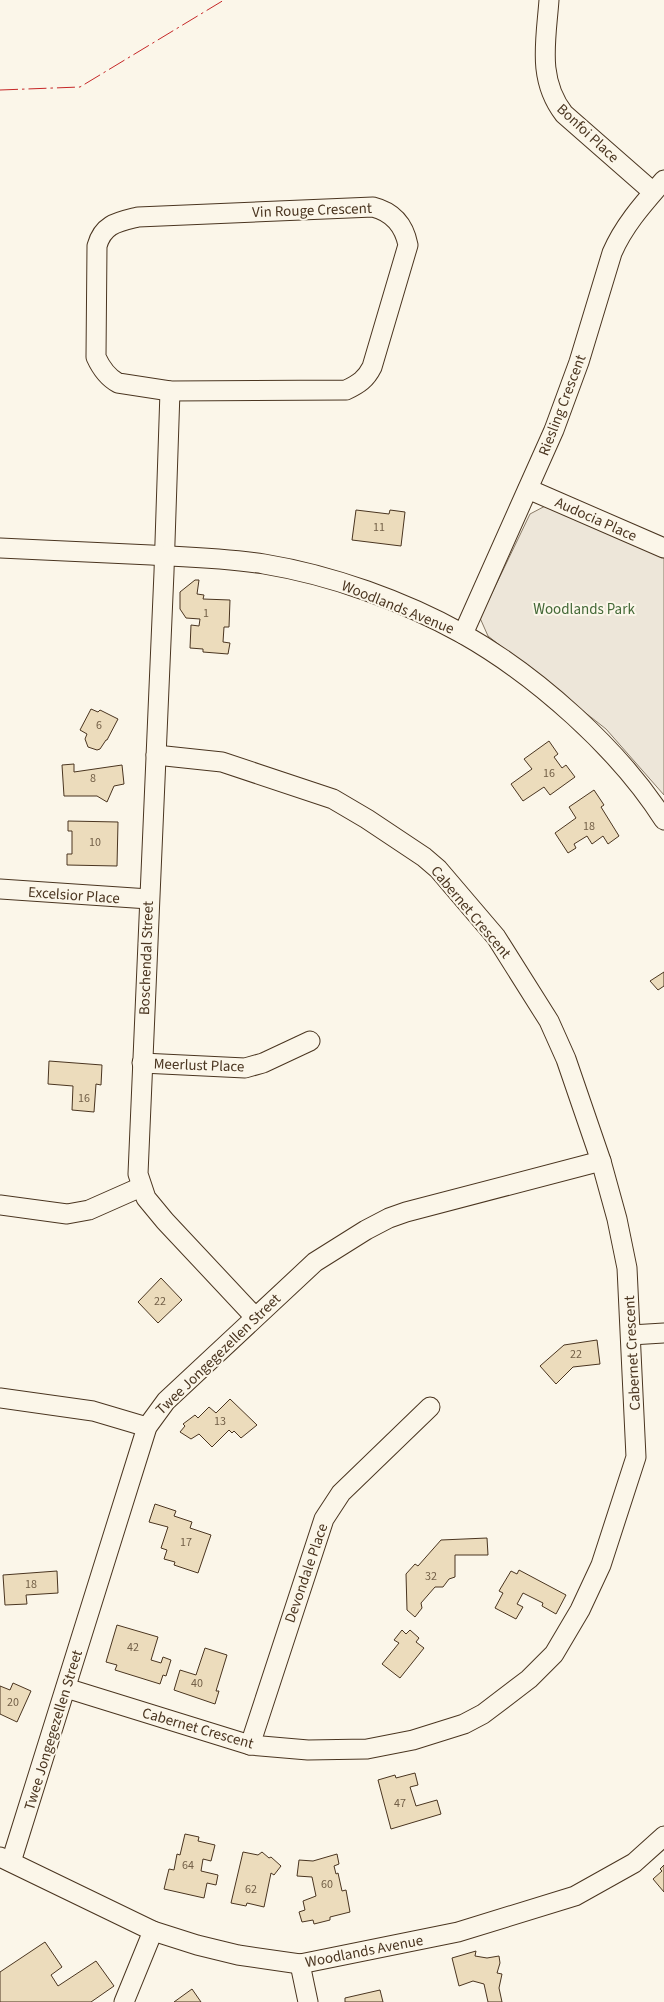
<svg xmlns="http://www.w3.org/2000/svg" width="664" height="2002" font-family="'Source Sans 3',sans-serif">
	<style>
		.green { fill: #ede6d9; stroke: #887966 }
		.building { fill: #ecdcbc; stroke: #4a3520 }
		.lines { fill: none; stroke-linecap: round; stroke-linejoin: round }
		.minor-casing { stroke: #4a3520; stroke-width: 21 }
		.minor { stroke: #fbf6e9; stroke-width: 19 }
		.power { stroke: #c62828; stroke-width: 1; stroke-dasharray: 18 4 2.5 4; stroke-linecap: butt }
		.labels { text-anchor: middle; stroke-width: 4; stroke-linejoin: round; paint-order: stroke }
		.number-label { font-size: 12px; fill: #725f47 }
		.street-label { font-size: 15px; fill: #4a3520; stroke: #fbf6e9 }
		.park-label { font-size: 15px; fill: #436837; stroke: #fbf6e9 }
	</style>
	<rect width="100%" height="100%" fill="#fbf6e9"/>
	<polygon class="green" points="549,504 664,558 664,795 606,729 488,636 480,618 530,514"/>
	<g class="building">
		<polygon points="356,510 389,514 390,510 405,512 401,546 352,540"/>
		<polygon points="195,580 199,580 197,594 204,595 203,599 230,600 229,627 224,627 223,642 230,643 228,654 203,652 203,649 190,648 191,625 199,626 200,619 186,618 180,609 180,592"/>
		<polygon points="91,709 98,712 100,710 118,719 107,740 106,740 100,749 97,750 88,747 85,739 87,734 80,730"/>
		<polygon points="549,741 558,754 554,757 562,768 566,765 575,777 550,795 544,787 523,801 511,784 532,769 524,759"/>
		<polygon points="74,764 74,772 122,765 124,784 114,786 107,802 97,796 64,796 62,765"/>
		<polygon points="594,790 604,805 601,807 619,836 608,844 603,836 592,844 587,836 574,844 576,848 568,853 555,833 576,818 569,807"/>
		<polygon points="68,821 118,822 117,866 67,865 67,854 72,854 72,831 68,831"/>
		<polygon points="664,972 664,986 658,990 650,981"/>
		<polygon points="49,1061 102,1065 101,1085 96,1084 94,1112 72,1110 73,1086 48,1084"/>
		<polygon points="161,1278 182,1300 158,1323 138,1302"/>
		<polygon points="597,1340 600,1364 573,1367 556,1384 540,1366 564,1345"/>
		<polygon points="230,1399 257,1425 241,1438 234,1431 232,1433 229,1430 212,1447 199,1434 191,1439 180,1432 185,1426 183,1424 195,1415 198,1418 209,1407 216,1413"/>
		<polygon points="155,1504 176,1511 174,1516 192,1522 190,1528 211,1535 198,1573 174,1565 175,1562 164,1559 167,1550 161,1548 168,1527 149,1522"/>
		<polygon points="487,1538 488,1555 455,1555 455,1577 449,1579 443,1587 435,1587 421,1603 422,1608 415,1617 407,1610 406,1574 415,1564 418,1566 441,1540"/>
		<polygon points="519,1570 566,1595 556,1614 542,1606 543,1603 523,1593 517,1604 523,1607 516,1619 495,1608 503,1593 499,1591 511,1571 517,1574"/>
		<polygon points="57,1571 58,1593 26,1595 27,1604 5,1605 3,1575"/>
		<polygon points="117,1625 158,1637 151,1660 161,1663 163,1657 171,1660 166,1676 163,1675 160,1684 115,1670 117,1665 106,1662"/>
		<polygon points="402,1630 406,1634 410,1630 419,1638 416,1642 424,1648 400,1678 382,1664 399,1643 394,1640"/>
		<polygon points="205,1648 227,1655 216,1691 219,1691 215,1704 174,1690 180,1670 196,1675"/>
		<polygon points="13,1683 31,1691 17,1722 0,1714 0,1686 10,1690"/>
		<polygon points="415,1773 418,1785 410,1787 416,1806 437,1800 441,1814 391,1829 378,1780 395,1775 396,1778"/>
		<polygon points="185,1834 199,1837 198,1841 215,1845 211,1861 203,1859 201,1871 218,1875 216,1885 207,1883 204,1898 164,1889 169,1869 174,1870 177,1854 180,1855"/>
		<polygon points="243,1852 258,1855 262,1852 269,1858 271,1857 281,1866 274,1875 271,1873 264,1907 247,1903 246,1906 231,1903"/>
		<polygon points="337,1854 339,1864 334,1866 336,1874 338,1873 342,1891 346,1890 350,1912 330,1917 330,1920 314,1924 313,1920 302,1922 299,1912 305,1910 303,1901 316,1896 312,1877 297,1876 299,1860 313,1861"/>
		<polygon points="664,1865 664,1892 653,1879 662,1871 660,1869"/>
		<polygon points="45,1942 62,1967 51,1975 58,1986 96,1961 114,1986 91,2002 0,2002 0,1972"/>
		<polygon points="476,1951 475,1956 487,1958 499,1956 500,1963 497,1973 502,1974 499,1988 502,2002 488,2002 484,1984 473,1981 459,1986 452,1958"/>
		<polygon points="192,1989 201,2002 174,2002"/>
		<polygon points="380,1990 383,2002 345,2002 345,1998"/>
	</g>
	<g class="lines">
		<defs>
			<g id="minor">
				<path d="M549 0C546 41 537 79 564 114L653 192"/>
				<path d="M373 207C393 212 404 225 408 245L372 367C366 379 359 384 346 390L170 391 118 383C107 377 101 368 96 357L97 246C103 224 118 222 138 217Z"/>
				<polyline points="170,391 164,572 138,1174 146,1198 165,1221 255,1317"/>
				<polyline points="528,489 664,548"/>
				<path d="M0 548C50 550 101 553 151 555 189 557 227 558 264 564 331 575 404 601 463 634 537 676 619 749 664 820"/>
				<path d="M463 634 554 430 579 362 612 253C624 225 644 203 664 180"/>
				<polyline points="0,889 149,899"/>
				<polyline points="142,1063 245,1068 263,1063 310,1041"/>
				<polyline points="0,1205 67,1214 89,1210 141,1187"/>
				<polyline points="631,1335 664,1333"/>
				<polyline points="0,1398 93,1411 147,1427"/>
				<polyline points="66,1688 250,1745 308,1750 367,1749 413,1740 464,1724 483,1714 529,1679 554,1654 580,1610 601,1565 636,1457 627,1268 617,1219 601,1161 566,1059 549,1021 496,937 438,869 424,857 367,819 333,799 222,762 156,755"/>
				<polyline points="250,1745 324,1519 341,1493 430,1407"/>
				<polyline points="0,1857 153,1931 197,1945 238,1955 300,1964 458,1932 575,1896 634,1863 664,1836"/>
				<polyline points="11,1862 147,1427 166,1401 315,1262 366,1230 389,1218 406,1212 601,1161"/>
				<polyline points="300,1964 308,2002"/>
				<polyline points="124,2002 153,1931"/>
			</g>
		</defs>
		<use href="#minor" class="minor-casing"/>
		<use href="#minor" class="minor"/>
		<polyline class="power" points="0,90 80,87 224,0"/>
	</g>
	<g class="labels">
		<g class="number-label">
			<text x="379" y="531">11</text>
			<text x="206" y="617">1</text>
			<text x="99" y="729">6</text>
			<text x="549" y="777">16</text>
			<text x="93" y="782">8</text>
			<text x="589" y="830">18</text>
			<text x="95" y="846">10</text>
			<text x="84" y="1102">16</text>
			<text x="160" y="1305">22</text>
			<text x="576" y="1358">22</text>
			<text x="220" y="1425">13</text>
			<text x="186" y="1546">17</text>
			<text x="431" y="1580">32</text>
			<text x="31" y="1588">18</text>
			<text x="133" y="1651">42</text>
			<text x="197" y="1687">40</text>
			<text x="13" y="1706">20</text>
			<text x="400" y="1807">47</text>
			<text x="188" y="1869">64</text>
			<text x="327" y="1888">60</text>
			<text x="251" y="1893">62</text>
		</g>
		<g class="street-label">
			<text transform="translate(588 133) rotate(43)" y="5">Bonfoi Place</text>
			<text transform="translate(312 210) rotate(-2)" y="5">Vin Rouge Crescent</text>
			<text transform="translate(562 405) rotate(-69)" y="5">Riesling Crescent</text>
			<text transform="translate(596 519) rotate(24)" y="5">Audocia Place</text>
			<text transform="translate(398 607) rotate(22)" y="5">Woodlands Avenue</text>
			<text transform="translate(74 895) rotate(4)" y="5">Excelsior Place</text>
			<text transform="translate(471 912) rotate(50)" y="5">Cabernet Crescent</text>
			<text transform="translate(146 958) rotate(-88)" y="5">Boschendal Street</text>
			<text transform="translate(199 1065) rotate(2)" y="5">Meerlust Place</text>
			<text transform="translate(632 1353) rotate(-93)" y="5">Cabernet Crescent</text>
			<text transform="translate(218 1354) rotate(-44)" y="5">Twee Jongegezellen Street</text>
			<text transform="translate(306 1573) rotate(-71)" y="5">Devondale Place</text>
			<text transform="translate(198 1728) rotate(16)" y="5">Cabernet Crescent</text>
			<text transform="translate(53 1730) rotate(-73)" y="5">Twee Jongegezellen Street</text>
			<text transform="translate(364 1951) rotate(-11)" y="5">Woodlands Avenue</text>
		</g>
		<g class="park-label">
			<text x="584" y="614">Woodlands Park</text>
		</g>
	</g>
</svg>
